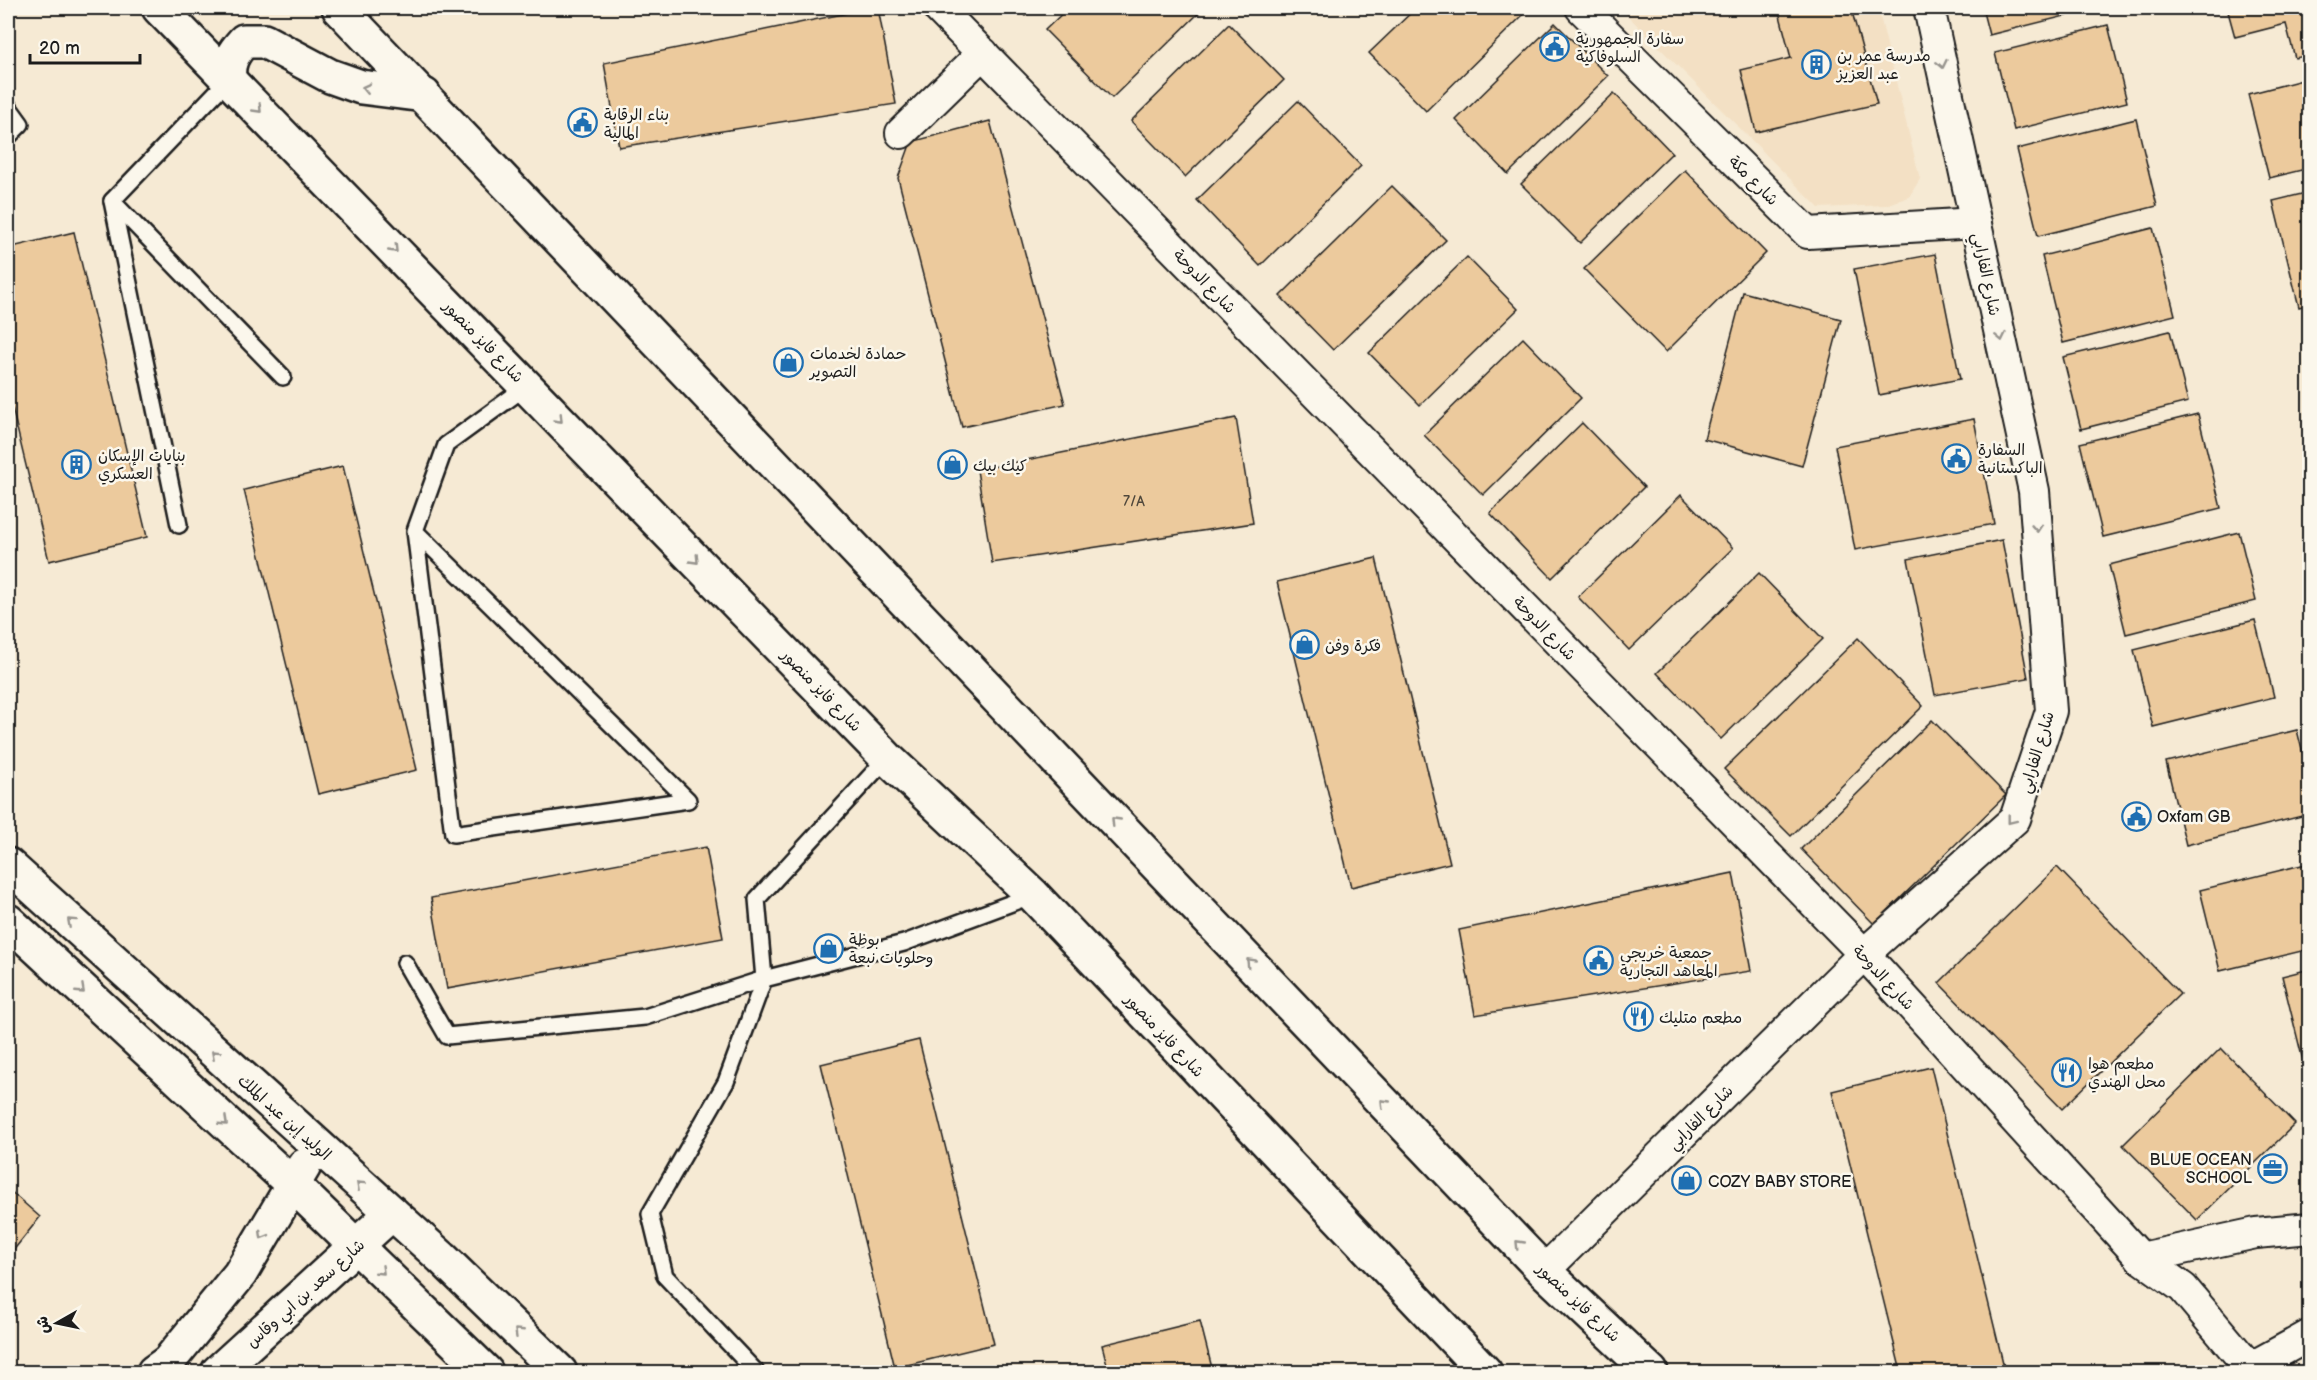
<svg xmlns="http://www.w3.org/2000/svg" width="2317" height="1380" font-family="'Balsamiq Sans','Playpen Sans Arabic',sans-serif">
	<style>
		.built { fill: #f3e0c4 }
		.building { fill: #ecca9d; stroke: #1c1c1c; stroke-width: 1.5 }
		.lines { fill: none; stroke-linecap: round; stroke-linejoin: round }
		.lane-casing { stroke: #1c1c1c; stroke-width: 20 }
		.street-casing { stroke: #1c1c1c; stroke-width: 34 }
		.secondary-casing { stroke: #1c1c1c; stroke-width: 38 }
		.highway-casing { stroke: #1c1c1c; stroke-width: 38 }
		.lane { stroke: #fbf7ec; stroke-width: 15 }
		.street { stroke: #fbf7ec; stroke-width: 30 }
		.secondary { stroke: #fbf7ec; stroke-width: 33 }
		.highway { stroke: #fbf7ec; stroke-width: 33 }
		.oneway { stroke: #97948e }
		.labels { text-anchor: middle; stroke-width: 5; stroke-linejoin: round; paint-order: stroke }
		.number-label { font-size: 14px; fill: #50483c }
		.poi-label { font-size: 16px; fill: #1c1c1c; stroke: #fbf7ec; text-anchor: start }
		.street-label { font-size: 16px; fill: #1c1c1c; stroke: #fbf7ec }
	</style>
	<rect width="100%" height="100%" fill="#f6ead4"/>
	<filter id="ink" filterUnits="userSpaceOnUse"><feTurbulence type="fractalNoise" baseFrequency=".0167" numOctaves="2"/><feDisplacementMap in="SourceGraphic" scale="12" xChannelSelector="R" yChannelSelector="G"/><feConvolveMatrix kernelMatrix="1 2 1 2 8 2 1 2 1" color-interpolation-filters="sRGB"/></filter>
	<g filter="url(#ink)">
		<polygon class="built" points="1620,8 1878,8 1920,179 1909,197 1886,205 1819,208"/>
		<g class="building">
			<polygon points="872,8 878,8 896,104 619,147 604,63"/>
			<polygon points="1017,8 1033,8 1025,16"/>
			<polygon points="1068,8 1204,8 1112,98 1045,30"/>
			<polygon points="1416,8 1522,8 1526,12 1426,111 1369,53"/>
			<polygon points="1778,8 1851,8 1877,104 1756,132 1741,70 1791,58"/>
			<polygon points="1982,8 2097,8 1989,35"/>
			<polygon points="2227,8 2310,8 2310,55 2295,58 2286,24 2235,37"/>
			<polygon points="1555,23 1608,76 1508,174 1456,120"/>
			<polygon points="1229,24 1284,80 1185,177 1131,121"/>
			<polygon points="2108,25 2127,102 2014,130 1995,53"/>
			<polygon points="2310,78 2310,168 2269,178 2248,94"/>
			<polygon points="1614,93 1672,153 1580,243 1521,184"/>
			<polygon points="1298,101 1361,166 1260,266 1197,200"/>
			<polygon points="2136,119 2157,206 2038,236 2017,149"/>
			<polygon points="990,121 1065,404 962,427 898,178 911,142"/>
			<polygon points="1685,170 1766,253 1666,352 1584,269"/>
			<polygon points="1392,186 1446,240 1333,350 1280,296"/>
			<polygon points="2310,192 2310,304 2299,307 2273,201"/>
			<polygon points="2153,228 2175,315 2063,343 2042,256"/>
			<polygon points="74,232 147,537 49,561 8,391 8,248"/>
			<polygon points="1935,254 1960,379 1879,395 1854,269"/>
			<polygon points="1467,257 1518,309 1420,405 1369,353"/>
			<polygon points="1743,292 1841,319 1802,466 1704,439"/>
			<polygon points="2170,331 2188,402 2081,429 2063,357"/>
			<polygon points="1523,338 1581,398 1483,495 1424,435"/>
			<polygon points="2198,414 2221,508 2103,537 2080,443"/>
			<polygon points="1236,418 1253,523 992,563 977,470"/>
			<polygon points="1974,419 1994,524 1855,550 1835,446"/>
			<polygon points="1582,423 1644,487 1552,578 1490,513"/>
			<polygon points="343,466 417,770 318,794 244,490"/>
			<polygon points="1681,495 1733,548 1629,650 1578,597"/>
			<polygon points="2239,532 2256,601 2126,634 2109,565"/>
			<polygon points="2002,540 2028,678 1935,695 1908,559"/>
			<polygon points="1376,558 1450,863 1351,887 1277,582"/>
			<polygon points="1759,573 1823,639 1721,739 1657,673"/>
			<polygon points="2255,620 2274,697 2153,727 2134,650"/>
			<polygon points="1858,638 1923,706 1791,836 1724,769"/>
			<polygon points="1932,720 2006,795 1874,924 1801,849"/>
			<polygon points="2297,730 2310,782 2310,814 2186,845 2166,762"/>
			<polygon points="706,847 723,938 447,989 431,898"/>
			<polygon points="2310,863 2310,949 2220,971 2200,890"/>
			<polygon points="2057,867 2180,994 2062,1109 1939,983"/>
			<polygon points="1733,873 1751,971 1475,1015 1459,930"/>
			<polygon points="2310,969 2310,1076 2307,1077 2282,976"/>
			<polygon points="919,1040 994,1344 895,1368 821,1064"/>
			<polygon points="2221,1048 2295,1124 2197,1220 2123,1145"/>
			<polygon points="1931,1067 2005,1371 2000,1372 1901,1372 1832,1091"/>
			<polygon points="8,1189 40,1217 8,1257"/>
			<polygon points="1200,1321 1213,1372 1109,1372 1102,1345"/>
		</g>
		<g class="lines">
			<defs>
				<g id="lane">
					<polyline points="229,79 112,201 283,377"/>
					<polyline points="8,106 21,124 8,137"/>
					<polyline points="112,201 179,525"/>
					<polyline points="415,531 688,800 453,834 415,531 446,445 527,386"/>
					<polyline points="405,963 447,1036 645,1017 764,979 757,899 887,758"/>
					<polyline points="756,1372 665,1276 650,1214 726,1082 764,979 904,943 1033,895"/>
				</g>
				<g id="street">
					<polyline points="938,8 1864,954 2141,1258 2183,1288 2250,1368 2310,1335"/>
					<polyline points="1581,8 1808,233 1976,223"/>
					<polyline points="901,133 983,53"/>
					<polyline points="2141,1258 2256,1233 2310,1228"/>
					<polyline points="1544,1271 1864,954 2015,819 2051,711 2034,491 1929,8"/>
				</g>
				<g id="secondary">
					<polyline points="8,865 442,1258 560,1372"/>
					<polyline points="8,921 292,1184 486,1372"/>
					<polyline points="154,1372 168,1362 240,1274 304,1166"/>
					<polyline points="218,1372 392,1213"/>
				</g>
				<g id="highway">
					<polyline points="159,8 887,758 1033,895 1485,1372"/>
					<polyline points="339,8 1544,1271 1651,1372"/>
					<path d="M229 79C227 62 233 53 244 41H264L330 76 361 87 424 95"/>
				</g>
			</defs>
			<use href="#lane" class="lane-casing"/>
			<use href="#street" class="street-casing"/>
			<use href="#secondary" class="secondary-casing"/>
			<use href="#highway" class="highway-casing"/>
			<use href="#lane" class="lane"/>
			<use href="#street" class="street"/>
			<use href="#secondary" class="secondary"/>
			<use href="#highway" class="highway"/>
		</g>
		<defs><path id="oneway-chevron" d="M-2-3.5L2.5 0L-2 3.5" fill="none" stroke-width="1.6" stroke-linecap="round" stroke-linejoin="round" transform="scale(1.5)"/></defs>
		<g class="oneway">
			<use href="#oneway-chevron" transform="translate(1942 64) rotate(78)"/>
			<use href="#oneway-chevron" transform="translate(366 88) rotate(-167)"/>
			<use href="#oneway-chevron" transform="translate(258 109) rotate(46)"/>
			<use href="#oneway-chevron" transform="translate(394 249) rotate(46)"/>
			<use href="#oneway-chevron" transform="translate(2001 337) rotate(78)"/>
			<use href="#oneway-chevron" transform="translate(559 419) rotate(46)"/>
			<use href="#oneway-chevron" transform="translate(2037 528) rotate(86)"/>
			<use href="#oneway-chevron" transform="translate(695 560) rotate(46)"/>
			<use href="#oneway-chevron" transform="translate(2011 820) rotate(128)"/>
			<use href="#oneway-chevron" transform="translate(1115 821) rotate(-134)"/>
			<use href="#oneway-chevron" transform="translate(71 922) rotate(-138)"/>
			<use href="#oneway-chevron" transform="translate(1250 962) rotate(-134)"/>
			<use href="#oneway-chevron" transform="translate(81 990) rotate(43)"/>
			<use href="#oneway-chevron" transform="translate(215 1054) rotate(-138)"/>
			<use href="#oneway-chevron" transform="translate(1384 1103) rotate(-134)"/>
			<use href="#oneway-chevron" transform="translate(224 1122) rotate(43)"/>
			<use href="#oneway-chevron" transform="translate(360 1185) rotate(-138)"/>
			<use href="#oneway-chevron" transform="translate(263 1235) rotate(120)"/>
			<use href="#oneway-chevron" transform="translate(1519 1244) rotate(-134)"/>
			<use href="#oneway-chevron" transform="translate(381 1271) rotate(44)"/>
			<use href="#oneway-chevron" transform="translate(518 1332) rotate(-136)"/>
		</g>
	</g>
	<defs>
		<symbol id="civic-ring" viewBox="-11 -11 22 22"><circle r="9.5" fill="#fbf7ec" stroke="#1f6fb2" stroke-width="1.5"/><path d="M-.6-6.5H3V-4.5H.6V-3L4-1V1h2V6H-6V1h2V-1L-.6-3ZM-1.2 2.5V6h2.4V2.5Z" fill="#1f6fb2"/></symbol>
		<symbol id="building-ring" viewBox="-11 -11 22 22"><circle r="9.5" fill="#fbf7ec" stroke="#1f6fb2" stroke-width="1.5"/><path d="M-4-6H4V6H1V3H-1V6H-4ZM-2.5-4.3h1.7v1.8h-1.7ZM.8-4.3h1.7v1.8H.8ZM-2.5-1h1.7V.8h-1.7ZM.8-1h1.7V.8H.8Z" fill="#1f6fb2"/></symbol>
		<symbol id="shop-ring" viewBox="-11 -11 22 22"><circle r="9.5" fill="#fbf7ec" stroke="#1f6fb2" stroke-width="1.5"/><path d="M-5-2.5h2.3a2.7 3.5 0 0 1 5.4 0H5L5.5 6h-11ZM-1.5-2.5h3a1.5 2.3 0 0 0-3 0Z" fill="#1f6fb2"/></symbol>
		<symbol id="restaurant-ring" viewBox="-11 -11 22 22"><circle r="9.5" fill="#fbf7ec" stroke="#1f6fb2" stroke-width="1.5"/><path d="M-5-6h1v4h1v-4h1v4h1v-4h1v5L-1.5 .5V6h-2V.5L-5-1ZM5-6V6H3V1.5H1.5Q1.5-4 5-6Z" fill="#1f6fb2"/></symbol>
		<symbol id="office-ring" viewBox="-11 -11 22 22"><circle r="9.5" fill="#fbf7ec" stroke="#1f6fb2" stroke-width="1.5"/><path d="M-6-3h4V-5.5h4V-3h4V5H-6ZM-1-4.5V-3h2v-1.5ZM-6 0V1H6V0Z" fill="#1f6fb2"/></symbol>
	</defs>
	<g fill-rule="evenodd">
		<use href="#civic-ring" x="1538" y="30" width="33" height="33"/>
		<use href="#building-ring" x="1800" y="48" width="33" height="33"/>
		<use href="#civic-ring" x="566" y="106" width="33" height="33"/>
		<use href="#shop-ring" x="772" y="346" width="33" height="33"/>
		<use href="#civic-ring" x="1940" y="442" width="33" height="33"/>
		<use href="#building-ring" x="60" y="448" width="33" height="33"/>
		<use href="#shop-ring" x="936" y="448" width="33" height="33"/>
		<use href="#shop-ring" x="1288" y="628" width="33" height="33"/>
		<use href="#civic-ring" x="2120" y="800" width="33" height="33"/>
		<use href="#shop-ring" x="812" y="932" width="33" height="33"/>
		<use href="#civic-ring" x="1582" y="944" width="33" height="33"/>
		<use href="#restaurant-ring" x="1622" y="1000" width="33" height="33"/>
		<use href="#restaurant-ring" x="2050" y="1056" width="33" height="33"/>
		<use href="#office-ring" x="2256" y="1152" width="33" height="33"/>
		<use href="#shop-ring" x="1670" y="1164" width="33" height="33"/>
	</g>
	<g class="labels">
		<g class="number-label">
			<text x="1134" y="506">7/A</text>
		</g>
		<g class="poi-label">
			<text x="1576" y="44">سفارة الجمهورية<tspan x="1576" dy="18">السلوفاكية</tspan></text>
			<text x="1837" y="61">مدرسة عمر بن<tspan x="1837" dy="18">عبد العزيز</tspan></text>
			<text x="604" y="120">بناء الرقابة<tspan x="604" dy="18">المالية</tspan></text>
			<text x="810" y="359">حمادة لخدمات<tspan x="810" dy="18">التصوير</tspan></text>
			<text x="1978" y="455">السفارة<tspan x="1978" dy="18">الباكستانية</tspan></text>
			<text x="98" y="461">بنايات الإسكان<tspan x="98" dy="18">العسكري</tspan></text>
			<text x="973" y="471">كيك بيك</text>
			<text x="1325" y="651">فكرة وفن</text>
			<text x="2157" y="822">Oxfam GB</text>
			<text x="849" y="945">بوظة<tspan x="849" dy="18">وحلويات نبعة</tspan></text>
			<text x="1620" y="958">جمعية خريجي<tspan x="1620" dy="18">المعاهد التجارية</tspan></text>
			<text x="1659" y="1023">مطعم متليك</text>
			<text x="2088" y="1069">مطعم هوا<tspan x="2088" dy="18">محل الهندي</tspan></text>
			<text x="2252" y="1165" text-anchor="end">BLUE OCEAN<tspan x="2252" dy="18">SCHOOL</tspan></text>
			<text x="1708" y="1187">COZY BABY STORE</text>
		</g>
		<g class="street-label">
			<text transform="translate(1754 180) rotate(45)" y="6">شارع مكة</text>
			<text transform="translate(1987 274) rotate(78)" y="6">شارع الفارابي</text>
			<text transform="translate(1205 281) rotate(46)" y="6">شارع الدوحة</text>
			<text transform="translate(484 341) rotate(46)" y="6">شارع فايز منصور</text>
			<text transform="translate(1545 628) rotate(46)" y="6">شارع الدوحة</text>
			<text transform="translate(822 690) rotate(46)" y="6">شارع فايز منصور</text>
			<text transform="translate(2036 752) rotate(-73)" y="6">شارع الفارابي</text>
			<text transform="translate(1884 977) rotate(47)" y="6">شارع الدوحة</text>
			<text transform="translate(1165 1035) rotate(47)" y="6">شارع فايز منصور</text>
			<text transform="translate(285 1117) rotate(42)" y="6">الوليد إبن عبد الملك</text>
			<text transform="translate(1700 1117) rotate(-45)" y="6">شارع الفارابي</text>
			<text transform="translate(305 1293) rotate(-42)" y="6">شارع سعد بن ابي وقاس</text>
			<text transform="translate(1579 1302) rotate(43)" y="6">شارع فايز منصور</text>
		</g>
	</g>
	<rect width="2317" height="1380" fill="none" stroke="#fbf7ec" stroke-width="30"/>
	<rect x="15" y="15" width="2287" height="1350" fill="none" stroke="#1c1c1c" stroke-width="2" filter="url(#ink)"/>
	<g transform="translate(57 1323) rotate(261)" stroke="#fbf7ec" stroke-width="4.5" paint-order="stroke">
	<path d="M0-4.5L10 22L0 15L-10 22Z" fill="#1c1c1c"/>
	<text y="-9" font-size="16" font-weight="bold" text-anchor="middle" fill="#1c1c1c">ش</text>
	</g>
	<path d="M30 54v9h110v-9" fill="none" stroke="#1c1c1c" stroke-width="3"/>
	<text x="39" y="54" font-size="18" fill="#1c1c1c" stroke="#fbf7ec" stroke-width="4.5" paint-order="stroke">20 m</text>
</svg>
